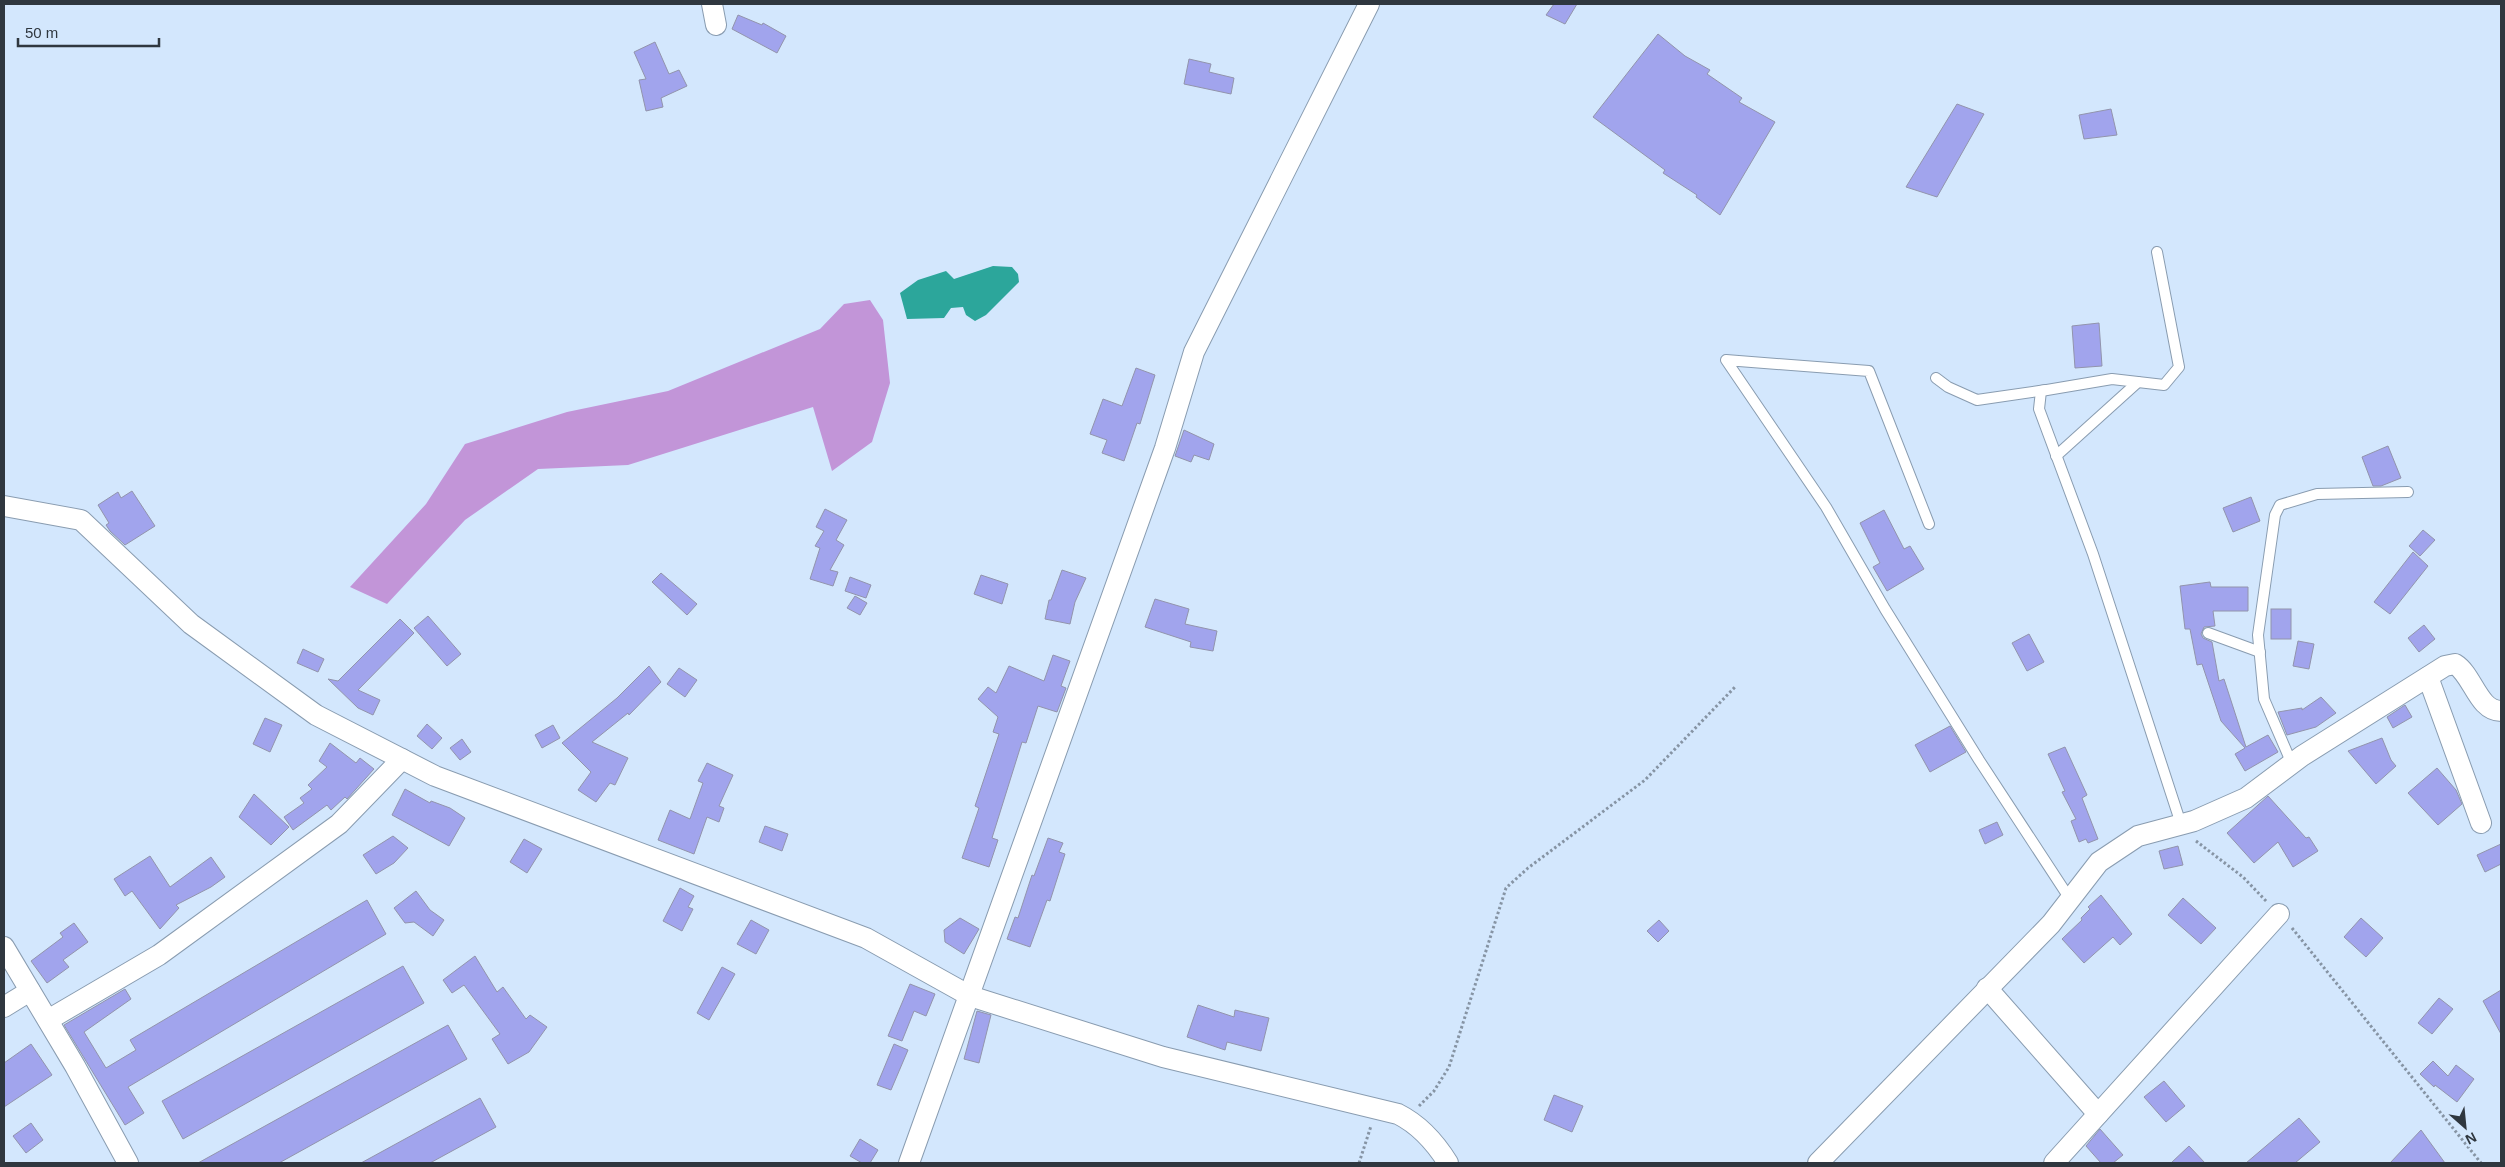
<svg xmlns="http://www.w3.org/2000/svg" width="2505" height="1167" font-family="Arial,sans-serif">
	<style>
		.forest { fill: #c295d8 }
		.water { fill: #2ca69b }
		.building { fill: #a1a4ed; stroke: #9294ac }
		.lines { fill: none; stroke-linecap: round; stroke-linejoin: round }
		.service-casing { stroke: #899cb0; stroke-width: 12 }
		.minor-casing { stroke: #899cb0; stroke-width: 22 }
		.path { stroke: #8694a4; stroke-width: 3; stroke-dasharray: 2.5 2.5; stroke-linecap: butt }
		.service { stroke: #fff; stroke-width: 10 }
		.minor { stroke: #fff; stroke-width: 20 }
	</style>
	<rect width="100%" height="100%" fill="#d3e7fd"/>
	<polygon class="forest" points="870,300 883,320 890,383 872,442 832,471 813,407 628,465 538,469 465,520 387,604 350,587 426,504 465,444 567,412 668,391 820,329 844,304"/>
	<polygon class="water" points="993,266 1012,267 1018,274 1019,282 986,315 975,321 966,315 963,307 951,308 944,318 907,319 900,293 918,280 946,271 954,279"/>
	<g class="building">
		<polygon points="1554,4 1577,4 1565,24 1546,15"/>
		<polygon points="738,15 762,25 763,23 786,36 777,53 732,29"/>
		<polygon points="1658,34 1685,56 1710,70 1707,74 1742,98 1739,102 1775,122 1720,215 1696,197 1697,195 1663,173 1665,170 1593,117"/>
		<polygon points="655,42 669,74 679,70 687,86 661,98 663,107 646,111 639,80 646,79 634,52"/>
		<polygon points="1189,59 1211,64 1209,72 1234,78 1231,94 1184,84"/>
		<polygon points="1957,104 1984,114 1937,197 1906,187"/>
		<polygon points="2111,109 2117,135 2084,139 2079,115"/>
		<polygon points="2099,323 2102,366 2075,368 2072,326"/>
		<polygon points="1136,368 1155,375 1140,424 1137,423 1124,461 1102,453 1107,440 1090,434 1103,399 1122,406"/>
		<polygon points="1184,430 1214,444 1209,460 1194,455 1191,462 1175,456"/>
		<polygon points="2388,446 2401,478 2381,486 2373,486 2362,457"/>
		<polygon points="132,491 155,526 125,545 110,531 106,525 109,523 98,505 118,492 121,498"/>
		<polygon points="2251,497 2260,521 2233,532 2223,508"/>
		<polygon points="825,509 847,520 836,540 844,545 830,570 838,572 833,586 810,579 820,548 815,546 824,531 816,527"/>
		<polygon points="1884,510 1904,549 1910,546 1924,569 1887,591 1873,567 1880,563 1860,523"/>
		<polygon points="2423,530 2435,540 2420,556 2409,546"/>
		<polygon points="2413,552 2428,566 2390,614 2374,602"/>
		<polygon points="1062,570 1086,578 1075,602 1070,624 1045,619 1049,600 1051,600"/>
		<polygon points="661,573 697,604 687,615 652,582"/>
		<polygon points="981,575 1008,584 1002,604 974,594"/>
		<polygon points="850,577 871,585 866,598 845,591"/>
		<polygon points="2210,582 2211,587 2248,587 2248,611 2213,611 2215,626 2204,627 2201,634 2203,638 2212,642 2219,681 2224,679 2246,747 2268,735 2278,752 2245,771 2235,754 2245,748 2221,721 2202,664 2197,665 2190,629 2185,629 2180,586"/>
		<polygon points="855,596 867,603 860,615 847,608"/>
		<polygon points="1155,599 1189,609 1185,624 1217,631 1213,651 1190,647 1191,642 1145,627"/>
		<rect x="2271" y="609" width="20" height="30"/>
		<polygon points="428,616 461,654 447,666 414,628"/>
		<polygon points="400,619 414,633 358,690 380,700 373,715 358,708 328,679 338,681"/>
		<polygon points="2424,625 2435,639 2419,652 2408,638"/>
		<polygon points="2029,634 2044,662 2027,671 2012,643"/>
		<polygon points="2298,641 2314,644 2309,669 2293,666"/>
		<polygon points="303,649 324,659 318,672 297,663"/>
		<polygon points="1053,655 1070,661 1061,686 1066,688 1057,712 1038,706 1026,743 1022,742 992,838 998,840 989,867 962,858 979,808 975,806 999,734 993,732 998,717 978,699 988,687 996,693 1009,666 1044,681"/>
		<polygon points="649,666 661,682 629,715 628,713 592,742 628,758 615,785 610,783 596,802 578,790 591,772 562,743 617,698"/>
		<polygon points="679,668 697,680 685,697 667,684"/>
		<polygon points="2321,697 2336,713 2316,727 2287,735 2278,712 2302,708 2302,710"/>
		<polygon points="2405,705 2412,717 2393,728 2387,717"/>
		<polygon points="265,718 282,725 270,752 253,744"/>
		<polygon points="427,724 442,738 432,749 417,736"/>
		<polygon points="553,725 560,738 542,748 535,735"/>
		<polygon points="1950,726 1966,752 1930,772 1915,745"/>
		<polygon points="2382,738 2391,760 2396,766 2376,784 2348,751"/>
		<polygon points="462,739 471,752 460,760 450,748"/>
		<polygon points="330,743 356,763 360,758 374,769 347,799 345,797 331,810 327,805 293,830 284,817 304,803 300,798 312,789 308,785 327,767 319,761"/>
		<polygon points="2065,747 2087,795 2082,798 2098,839 2088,843 2086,839 2079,842 2071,821 2076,819 2062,792 2065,791 2048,754"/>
		<polygon points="707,763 733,775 719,806 724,808 719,822 707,817 694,854 658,840 670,810 690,819 703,783 698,781"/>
		<polygon points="2437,768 2456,790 2462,804 2438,825 2408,793"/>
		<polygon points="405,789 430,803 431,801 450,808 465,818 449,846 392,815"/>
		<polygon points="254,794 289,827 271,845 239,817"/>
		<polygon points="2268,796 2306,838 2309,837 2318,851 2293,867 2278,842 2254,863 2227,833"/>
		<polygon points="1997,822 2003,835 1985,844 1979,830"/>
		<polygon points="765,826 788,834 782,851 759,842"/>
		<polygon points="393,836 408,848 394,863 376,874 363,855"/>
		<polygon points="1048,838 1063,843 1059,852 1065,854 1050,901 1047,900 1030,947 1007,939 1015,917 1018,918 1032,875 1034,876"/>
		<polygon points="524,839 542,849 527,873 510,862"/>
		<polygon points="2501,844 2501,864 2485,872 2477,855"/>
		<polygon points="2178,846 2183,865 2164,869 2159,851"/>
		<polygon points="150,856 170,887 211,857 225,877 211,887 176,905 179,908 160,929 132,891 125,896 114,879"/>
		<polygon points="680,888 694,896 688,907 693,909 682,931 663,921"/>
		<polygon points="416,891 430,910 444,920 433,936 414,922 405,923 394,908"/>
		<polygon points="2101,895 2132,934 2120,945 2113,937 2084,963 2062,939 2082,920 2081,918 2090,909 2088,907"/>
		<polygon points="2183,898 2216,928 2201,944 2168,915"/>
		<polygon points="367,900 386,934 128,1087 144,1113 125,1125 64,1025 125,989 131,999 84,1032 106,1068 136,1050 130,1040"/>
		<polygon points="960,918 979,929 964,954 945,942 944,930"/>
		<polygon points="2361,918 2383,938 2366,957 2344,937"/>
		<polygon points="751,920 769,930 756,954 737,944"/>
		<polygon points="1659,920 1669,931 1658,942 1647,931"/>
		<polygon points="74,923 88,942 63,960 69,967 47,983 31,961 63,937 60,933"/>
		<polygon points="475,956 497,992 503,987 526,1019 530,1015 547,1027 529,1052 508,1064 492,1039 500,1034 464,985 452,993 443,980"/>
		<polygon points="403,966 424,1003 183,1139 162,1101"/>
		<polygon points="722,967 735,974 709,1020 697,1013"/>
		<polygon points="910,984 935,994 926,1016 914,1011 902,1041 888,1036"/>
		<polygon points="2501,990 2501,1034 2483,1001"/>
		<polygon points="2439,998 2453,1009 2432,1034 2418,1023"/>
		<polygon points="1198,1005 1234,1017 1235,1010 1269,1018 1261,1051 1227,1042 1225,1050 1187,1037"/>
		<polygon points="977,1011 991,1015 979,1063 964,1059"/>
		<polygon points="448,1025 467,1059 279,1163 198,1163"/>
		<polygon points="31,1044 52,1075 4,1107 4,1063"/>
		<polygon points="894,1044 908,1050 891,1090 877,1085"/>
		<polygon points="2433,1061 2448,1076 2456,1065 2474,1079 2457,1102 2435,1085 2434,1087 2420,1074"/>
		<polygon points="2164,1081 2185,1106 2166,1122 2144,1097"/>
		<polygon points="1554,1095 1583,1106 1572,1132 1544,1120"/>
		<polygon points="480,1098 496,1127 430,1163 361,1163"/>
		<polygon points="2299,1118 2320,1142 2295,1163 2246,1163"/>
		<polygon points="31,1123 43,1140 26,1153 13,1136"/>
		<polygon points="2100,1129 2123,1155 2113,1163 2101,1163 2086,1146"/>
		<polygon points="2421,1130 2445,1163 2390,1163"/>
		<polygon points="860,1139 878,1150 870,1163 862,1163 850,1156"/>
		<polygon points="2189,1146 2205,1163 2171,1163"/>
	</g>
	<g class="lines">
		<defs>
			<g id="service">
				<polyline points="2157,252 2179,367 2164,385 2112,379 2041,391 2039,409 2093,554 2181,824"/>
				<polyline points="1936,378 1948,387 1977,400 2046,390"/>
				<polyline points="2056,456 2138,382"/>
				<polyline points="1929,524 1869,371 1726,360 1826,507 1885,609 1979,760 2070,899"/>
				<polyline points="2208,633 2260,652"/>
				<polyline points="2292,764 2264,699 2258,635 2275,515 2280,505 2317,494 2408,492"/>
			</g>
			<g id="minor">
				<polyline points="712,4 716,25"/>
				<path d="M4 506 81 520 191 624 316 715 435 776 866 938 970 996 1163 1057 1398 1114C1420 1125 1435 1142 1448 1163"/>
				<polyline points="2428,677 2481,823"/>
				<polyline points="4,947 75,1066 128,1163"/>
				<polyline points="1987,988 2098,1114"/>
				<polyline points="4,1007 30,991"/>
				<polyline points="48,1020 159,955 339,824 402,759"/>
				<polyline points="909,1163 1165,448 1194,352 1369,4"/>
				<path d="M1818 1163 2051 924 2099 862 2138 836 2194 821 2246 798 2302 756 2445 666 2455 664C2473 675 2478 711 2501 711"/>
				<polyline points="2054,1163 2279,914"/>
			</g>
		</defs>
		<use href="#service" class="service-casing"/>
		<use href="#minor" class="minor-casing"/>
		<g class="path">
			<polyline points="2196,841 2243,877 2267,902"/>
			<polyline points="2292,928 2481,1163"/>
			<polyline points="1419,1106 1434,1091 1449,1067 1506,888 1528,868 1645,780 1736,686"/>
			<polyline points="1359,1163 1371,1126"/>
		</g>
		<use href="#service" class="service"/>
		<use href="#minor" class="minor"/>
	</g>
	<rect width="2505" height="1167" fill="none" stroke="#2f373f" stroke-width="10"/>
	<g transform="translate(2465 1127) rotate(153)" stroke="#d3e7fd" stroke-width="4" paint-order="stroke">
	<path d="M0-4L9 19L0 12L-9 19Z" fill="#2f373f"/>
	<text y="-8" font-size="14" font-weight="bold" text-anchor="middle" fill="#2f373f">N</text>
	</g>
	<path d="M18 38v8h141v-8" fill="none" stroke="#2f373f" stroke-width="2.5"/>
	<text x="25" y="38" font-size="15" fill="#2f373f" stroke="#d3e7fd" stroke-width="4" paint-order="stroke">50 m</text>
</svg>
